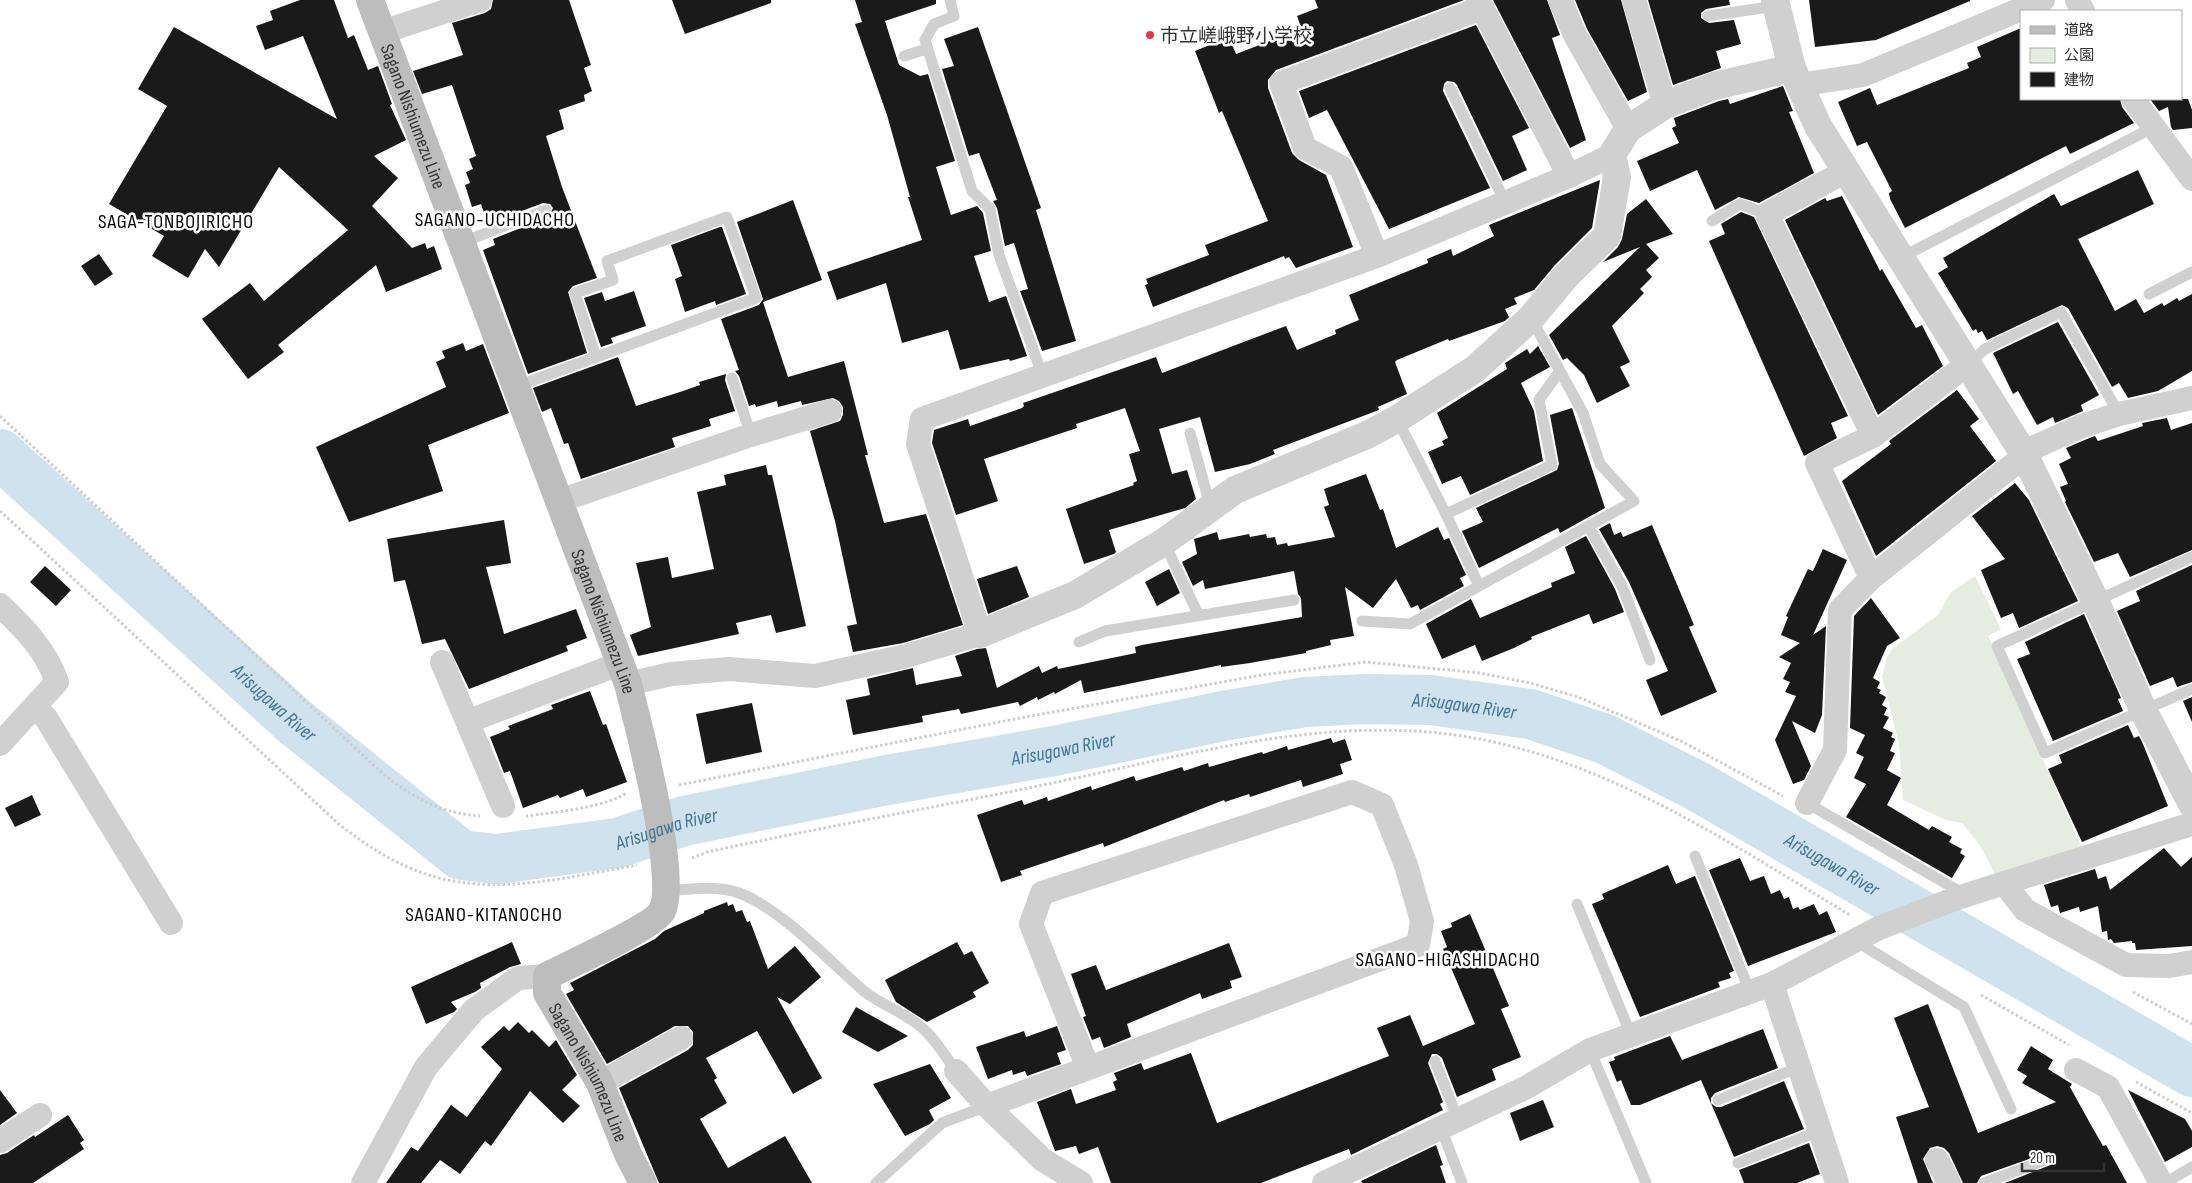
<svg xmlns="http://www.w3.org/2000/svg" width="2192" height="1183" font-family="'Sofia Sans Condensed','Noto Sans JP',sans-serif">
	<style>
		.green { fill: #e6ecdf }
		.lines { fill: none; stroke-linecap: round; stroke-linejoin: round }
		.river { stroke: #cfe2ee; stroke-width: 50 }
		.building { fill: #1a1a1a }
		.path { stroke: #cdcdcd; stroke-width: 3; stroke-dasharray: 2.5 2.5; stroke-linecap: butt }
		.service { stroke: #d0d0d0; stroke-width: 11 }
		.minor { stroke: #d0d0d0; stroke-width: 24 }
		.tertiary { stroke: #d0d0d0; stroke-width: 28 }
		.secondary { stroke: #bdbdbd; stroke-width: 28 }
		.poi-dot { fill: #e63946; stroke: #fff; stroke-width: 2 }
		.labels { text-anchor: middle; stroke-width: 5; stroke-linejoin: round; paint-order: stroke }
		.poi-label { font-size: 19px; fill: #333; stroke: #fff; text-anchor: start }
		.street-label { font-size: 19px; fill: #333; stroke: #fff }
		.neighbourhood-label { font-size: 20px; letter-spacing: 1px; fill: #000; stroke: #fff }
		.water-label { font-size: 20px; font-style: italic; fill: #3f7597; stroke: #fff }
	</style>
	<rect width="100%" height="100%" fill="#fff"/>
	<polygon class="green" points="1975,576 2001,629 1988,636 2082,848 1996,876 1981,847 1962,823 1946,820 1903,800 1899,744 1882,677 1887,657 1892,649 1938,615 1951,592"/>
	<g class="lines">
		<path class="river" id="s1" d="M0 454 295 722 461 855 496 859 617 843 684 821 887 780 1054 751 1223 716 1305 702 1364 699 1431 700 1530 714 1605 739 1697 786 2192 1072"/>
	</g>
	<g class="building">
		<polygon points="300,0 334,0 348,38 354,35 368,70 378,66 392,104 390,105 406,140 374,156 398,178 372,206 412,248 425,243 427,249 434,246 442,269 386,292 376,265 278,345 284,352 248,379 202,319 250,283 264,301 348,230 279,167 219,267 205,249 188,278 152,256 164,236 109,204 167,106 138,89 174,27 337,119 303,36 265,50 256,26 273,20 270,11"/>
		<polygon points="493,0 569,0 591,65 584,68 592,91 584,95 585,101 559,110 564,129 546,136 562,187 597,278 573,286 568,292 587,353 528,374 483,250 495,245 493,239 549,217 553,208 550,204 543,203 488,224 481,204 472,207 465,185 470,183 466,172 473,169 469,159 476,156 452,85 422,94 413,71 463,55 452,23 485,13 491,9"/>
		<polygon points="672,0 771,0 771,3 685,34"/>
		<polygon points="855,0 936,0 936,4 885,21 899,65 920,76 928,74 955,161 936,167 951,215 977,206 983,213 991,251 974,256 989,302 1006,296 1027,356 1010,361 1009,359 960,370 948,330 902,343 886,283 837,300 827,272 922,240 908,197 910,197 887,115 855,24 862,22"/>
		<polygon points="1315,0 1464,0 1276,70 1268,80 1268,88 1292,153 1299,160 1326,175 1353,247 1296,268 1289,257 1285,259 1284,256 1153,307 1145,285 1148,284 1146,279 1209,255 1205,245 1268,221 1222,111 1219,113 1195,51 1229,37 1236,54 1275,39 1274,37 1301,27 1297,16 1318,8"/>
		<polygon points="1493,0 1547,0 1560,35 1552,38 1586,140 1570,148"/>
		<polygon points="1575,0 1621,0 1647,92 1628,101 1587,29"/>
		<polygon points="1648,0 1729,0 1730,5 1706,9 1701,13 1701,18 1709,23 1734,20 1741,44 1716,51 1721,68 1673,85"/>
		<polygon points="1809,0 1970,0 1970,1 1876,40 1815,47"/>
		<polygon points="1476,25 1529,128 1512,136 1527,170 1503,181 1457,85 1454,82 1447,81 1444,84 1443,91 1490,188 1389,229 1327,110 1309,118 1299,91"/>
		<polygon points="978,27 1041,208 1036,210 1076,341 1042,351 1020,291 1028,289 1014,243 1005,246 997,208 993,201 997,200 979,153 969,156 942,69 954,66 944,39"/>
		<polygon points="2021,28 2021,99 2120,99 2122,107 2134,123 2070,154 2066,146 1905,228 1890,199 1889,193 1892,191 1867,142 1857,146 1838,102 1870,88 1877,105 1949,76 1969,68 1967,63 1981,57 1977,47"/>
		<polygon points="1783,86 1793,111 1789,112 1814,173 1759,203 1739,197 1715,210 1697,170 1650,191 1637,161 1679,143 1672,128 1676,126 1674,118 1719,101 1728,99 1730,104"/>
		<polygon points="2150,99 2188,99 2192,110 2192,128 2173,130 2171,127 2168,107 2159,111"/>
		<polygon points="2138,170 2154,204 2078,239 2115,311 2136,299 2144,313 2162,303 2164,306 2177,298 2179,301 2192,294 2192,371 2158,391 2128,398 2119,383 2112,387 2068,308 2062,305 1987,340 1982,331 1978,333 1976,329 1973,331 1938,273 1948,267 1943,258 2054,194 2061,206"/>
		<polygon points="1600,180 1592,228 1555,265 1534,290 1514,298 1517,304 1505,309 1509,317 1505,321 1449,341 1448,339 1397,360 1395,362 1407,394 1378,407 1379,410 1273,450 1275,454 1250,464 1215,472 1200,417 1159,429 1172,474 1187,470 1196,499 1185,508 1109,530 1116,552 1114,554 1084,564 1066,509 1134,485 1133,483 1137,481 1129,454 1140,451 1125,408 1076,424 1077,428 984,459 998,501 956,515 932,443 934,430 968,419 970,426 1022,408 1024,406 1023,403 1156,357 1162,373 1286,326 1297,350 1336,334 1335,330 1359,320 1349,295 1428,263 1427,259 1451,249 1453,256 1494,236 1489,225"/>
		<polygon points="1842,196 1880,271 1882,269 1916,328 1922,325 1943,366 1878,415 1785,220 1825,198 1827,201"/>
		<polygon points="1646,199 1673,234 1646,244 1659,258 1646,270 1652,277 1640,289 1644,293 1612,326 1630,362 1620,367 1630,386 1597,403 1584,375 1567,358 1563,360 1549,335 1640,247 1603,262 1618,247 1622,239 1627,214"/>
		<polygon points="793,200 822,280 763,302 788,377 844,361 868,455 865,455 884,523 926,514 963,625 903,643 853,652 847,626 857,624 835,521 810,431 840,421 843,415 843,407 839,401 833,398 802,405 801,401 778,407 777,401 756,407 755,404 749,406 739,376 735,371 739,370 721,319 759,305 763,299 737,222"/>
		<polygon points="1741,212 1754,217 1848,416 1831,423 1837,438 1804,456 1709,241 1725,234 1721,224"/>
		<polygon points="720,227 722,227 746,294 716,305 715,301 685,312 675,279 682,276 671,245"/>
		<polygon points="99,254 113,274 95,286 81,266"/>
		<polygon points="634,291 646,326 611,338 613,343 601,347 584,298 602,292 605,301"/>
		<polygon points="2058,322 2099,395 2081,405 2083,411 2055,423 2053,417 2037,425 2018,391 2013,394 1993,353"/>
		<polygon points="463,343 466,351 483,344 509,413 428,445 443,491 349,522 316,447 446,387 436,362 445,358 442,351"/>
		<polygon points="1538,346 1550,367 1521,383 1534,411 1543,461 1470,495 1461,476 1442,484 1428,452 1444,445 1442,441 1448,438 1437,413 1507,369 1505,363 1527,349 1530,354"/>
		<polygon points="618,357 636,406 683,391 700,385 699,382 726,374 725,380 735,411 709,419 711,426 672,438 675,447 581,479 568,443 564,444 551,408 542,412 533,388"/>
		<polygon points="1957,390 1979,419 1970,426 1996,461 1876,556 1842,481 1891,444 1889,441"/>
		<polygon points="1572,408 1605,508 1560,533 1558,528 1479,568 1462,531 1483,522 1476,508 1557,470 1559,464 1550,415"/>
		<polygon points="2167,418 2171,430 2192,423 2192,550 2130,577 2118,553 2094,562 2065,502 2066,501 2060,487 2068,484 2059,464 2071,458 2066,448 2087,439 2095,436 2098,441 2143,426 2142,423"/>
		<polygon points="766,465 768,475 772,475 806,626 776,633 771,615 736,623 739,634 638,656 630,635 651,627 636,563 668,557 672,578 714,569 697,492 726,485 724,475"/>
		<polygon points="1366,474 1380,510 1383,509 1396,548 1438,527 1444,540 1449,538 1466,575 1460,578 1464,586 1420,610 1418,605 1411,608 1396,579 1373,608 1345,587 1354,636 1330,640 1331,645 1306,651 1306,653 1250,663 1221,667 1221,665 1084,693 1081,680 1055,694 1054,692 1038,700 1037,697 1020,706 1018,702 961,714 959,709 922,716 923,722 853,735 846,700 870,695 867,679 913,668 916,685 962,676 955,656 977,649 986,648 997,688 1039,666 1042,673 1057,666 1058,669 1136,653 1135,647 1142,645 1302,617 1301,598 1298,594 1294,571 1205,589 1203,580 1193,586 1182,562 1197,554 1194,539 1217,532 1219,540 1249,534 1250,537 1266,534 1267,538 1275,537 1277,545 1287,543 1288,546 1335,537 1324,507 1329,505 1324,489"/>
		<polygon points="2015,483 2029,500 2078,601 2019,628 2013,613 2001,618 1981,570 2005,559 1972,516"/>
		<polygon points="504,520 511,563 486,567 504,634 576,609 587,638 566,646 568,651 469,689 445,639 422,644 405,580 394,582 387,539"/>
		<polygon points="1610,523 1614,535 1621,532 1623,537 1652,525 1694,625 1689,627 1717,692 1661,716 1646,680 1668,671 1629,582 1599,529"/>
		<polygon points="1586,536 1615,589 1624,612 1593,624 1589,614 1531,637 1532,639 1514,648 1482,661 1475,645 1442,659 1426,624 1471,599 1480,618 1552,587 1551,583 1575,573 1565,547"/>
		<polygon points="1823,549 1847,560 1813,635 1826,626 1822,715 1815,733 1792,721 1811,766 1804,780 1793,784 1775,740 1796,696 1785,692 1790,682 1783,679 1791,663 1779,657 1800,643 1781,635 1788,617 1786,616 1808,569 1813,571"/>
		<polygon points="2192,565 2192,682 2177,687 2173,677 2150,686 2117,611 2140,601 2136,591"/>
		<polygon points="45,566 71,590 56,606 30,582"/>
		<polygon points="1017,566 1029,597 988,614 977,579"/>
		<polygon points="1169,569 1180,593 1157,606 1145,582"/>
		<polygon points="1871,598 1900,638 1887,646 1873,678 1880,682 1877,688 1881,690 1879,693 1886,697 1882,705 1887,708 1884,715 1889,717 1883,728 1893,733 1891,737 1895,739 1890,751 1895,753 1887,770 1901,778 1887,805 1929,830 1932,826 1952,837 1949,842 1962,849 1960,853 1965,856 1952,878 1846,817 1866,784 1854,778 1864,757 1856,753 1865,735 1850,728 1854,616"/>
		<polygon points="2084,614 2121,698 2118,699 2123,711 2053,741 2017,659 2030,654 2025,642"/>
		<polygon points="590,691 603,725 606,724 627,782 586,797 583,789 560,798 558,795 523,808 510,771 504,773 490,737 510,729 508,726 553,709 551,705"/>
		<polygon points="2192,697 2192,722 2183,701"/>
		<polygon points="752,703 762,752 706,764 696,714"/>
		<polygon points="2128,725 2134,738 2139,736 2143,744 2168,806 2082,842 2048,769 2062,763 2059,755"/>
		<polygon points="1331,738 1333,743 1345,739 1352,760 1340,764 1343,774 1303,787 1301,780 1250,797 1249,794 1225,802 1224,800 1104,847 1103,843 1020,871 1022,875 1001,882 977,815 1022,800 1024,805 1047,797 1048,801 1091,786 1092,790 1134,776 1136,781 1182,767 1184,771 1208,763 1209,767 1262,752 1263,754 1287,746 1288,750"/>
		<polygon points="32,795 41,815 15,827 5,808"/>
		<polygon points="2164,848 2181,867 2192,857 2192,946 2136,950 2135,943 2132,943 2132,941 2114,943 2111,939 2108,940 2107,931 2102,932 2098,906 2080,912 2079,907 2060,913 2058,905 2051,907 2044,885 2095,869 2098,879 2106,876 2110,890"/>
		<polygon points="1740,858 1750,881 1764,876 1771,894 1780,890 1784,899 1789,897 1793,909 1798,907 1800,910 1814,904 1819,915 1827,911 1836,932 1748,966 1709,870"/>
		<polygon points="1668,865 1676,884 1695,876 1734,971 1729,973 1731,978 1718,982 1720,987 1640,1017 1592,904 1604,899 1602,894"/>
		<polygon points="727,902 728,906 733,904 736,912 742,910 747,922 750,921 768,969 795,946 821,977 790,1004 777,997 822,1078 793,1094 757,1031 706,1058 717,1078 714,1080 727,1103 700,1119 728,1168 785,1136 812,1183 659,1183 619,1088 688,1050 693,1045 693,1032 688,1026 675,1026 607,1064 566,994 574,990 570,983 655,939 664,931 704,913 704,911"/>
		<polygon points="1470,914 1509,1006 1501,1009 1521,1057 1492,1069 1496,1080 1457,1097 1442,1058 1437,1054 1432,1054 1428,1063 1443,1102 1440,1104 1443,1110 1351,1155 1349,1149 1261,1183 1111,1183 1098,1147 1079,1154 1076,1146 1055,1151 1037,1102 1071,1089 1076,1104 1116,1090 1113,1082 1117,1080 1114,1073 1141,1063 1144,1070 1191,1053 1217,1123 1389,1056 1377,1028 1410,1015 1423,1046 1475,1024 1443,949 1447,947 1441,931 1452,927 1451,923"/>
		<polygon points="512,942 521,964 510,967 480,983 481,988 475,992 451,1002 457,1009 454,1012 426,1024 411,987"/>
		<polygon points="957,942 964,955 972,951 989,983 973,992 976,997 927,1022 896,1002 885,980"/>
		<polygon points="1229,943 1242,977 1230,981 1232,988 1202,999 1200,993 1127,1024 1131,1037 1104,1048 1100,1037 1092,1040 1083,1017 1086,1016 1071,974 1096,965 1106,990"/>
		<polygon points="1928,1004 1978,1133 2056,1102 2022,1083 2027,1076 2017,1070 2031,1046 2053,1060 2048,1069 2072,1084 2070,1087 2091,1125 2103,1146 2106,1145 2127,1183 2005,1183 2053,1164 2055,1157 2049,1152 1981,1176 1977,1183 1963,1183 1949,1153 1944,1148 1937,1146 1930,1148 1923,1159 1933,1183 1918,1183 1896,1117 1929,1107 1894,1018"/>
		<polygon points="856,1007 908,1036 878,1052 842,1032"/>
		<polygon points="518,1022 529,1033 532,1030 549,1047 556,1040 577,1075 562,1090 580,1106 563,1123 530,1091 491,1146 485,1141 460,1174 440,1160 421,1183 386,1183 411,1147 418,1151 451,1105 467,1117 502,1069 481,1047 504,1026 509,1031"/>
		<polygon points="1057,1026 1066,1050 1057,1053 1061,1064 1027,1076 1025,1071 1013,1075 1012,1070 988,1079 976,1047 1024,1031 1026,1037"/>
		<polygon points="1763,1029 1778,1068 1715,1093 1711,1098 1711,1103 1716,1107 1721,1107 1784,1081 1804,1129 1734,1157 1701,1080 1640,1105 1631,1105 1621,1080 1617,1082 1609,1062 1615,1060 1614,1057 1670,1036 1682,1060"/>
		<polygon points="930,1064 951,1098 929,1110 934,1120 930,1124 905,1136 873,1084"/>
		<polygon points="0,1090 17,1113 0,1125"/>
		<polygon points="2128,1090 2185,1119 2192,1131 2192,1147 2165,1162"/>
		<polygon points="1543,1100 1554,1127 1520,1141 1510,1113"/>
		<polygon points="68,1115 84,1140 80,1143 84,1149 33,1183 0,1183 0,1155 7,1153 34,1135 35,1137"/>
		<polygon points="1809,1143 1820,1174 1797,1183 1744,1183 1739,1170"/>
		<polygon points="1436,1145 1443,1165 1440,1166 1446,1183 1362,1183 1361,1181"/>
	</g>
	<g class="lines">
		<g class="path">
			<path d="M0 416 381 772C412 797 439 813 480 816"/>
			<path d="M0 511 341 826C363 842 385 858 410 868 483 900 562 878 637 865"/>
			<polyline points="679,785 1025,717 1262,675 1366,662 1480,673 1530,683 1578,697 1681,741 1783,796"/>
			<path d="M526 816C551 813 607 807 626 793"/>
			<path d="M692 858 707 852C819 828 931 808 1043 785 1189 755 1340 709 1489 741 1621 769 1736 847 1850 915"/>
			<polyline points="2133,992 2192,1024"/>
			<polyline points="1981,995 2069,1045"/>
			<polyline points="2136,1082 2192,1113"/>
		</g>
		<g class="service">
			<polyline points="950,0 954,16 934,24 925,40 972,191 990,209 999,255 1043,377"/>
			<polyline points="1708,16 1776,6"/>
			<polyline points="904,56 927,49"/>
			<polyline points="1450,88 1505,202"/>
			<polyline points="1712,221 1740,204 1767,214"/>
			<polyline points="463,242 546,210"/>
			<polyline points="1902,257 2154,127"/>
			<polyline points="2149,294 2192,272"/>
			<polyline points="1968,364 1985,349 2061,312 2119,414"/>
			<polyline points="732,378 751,435"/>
			<polyline points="515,387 756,298 727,217 607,261 613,280 575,293 596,357"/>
			<polyline points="1397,419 1446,514 1479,586"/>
			<polyline points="1190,433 1211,509"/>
			<polyline points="1446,514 1552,465 1539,400 1559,372"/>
			<polyline points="1589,527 1622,586 1650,660"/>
			<polyline points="1164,542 1198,614"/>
			<polyline points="2192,557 1997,646 2045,753 2192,689"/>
			<polyline points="1362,621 1410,624 1634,501 1600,464 1583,413 1531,318"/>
			<polyline points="1079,642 1105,631 1294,600"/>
			<polyline points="1807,803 1964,894"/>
			<polyline points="1695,856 1750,992"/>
			<path d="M667 891C691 889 717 885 739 893 782 909 830 962 865 992 882 1005 903 1012 920 1026 934 1037 945 1056 956 1071"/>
			<polyline points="1577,904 1631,1035"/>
			<polyline points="1854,940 1964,1007 2011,1109"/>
			<polyline points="1590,1050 1646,1183"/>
			<polyline points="1435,1061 1458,1120"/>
			<polyline points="1718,1100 1797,1068"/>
			<polyline points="1441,1128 1462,1183"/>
			<polyline points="1738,1163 1819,1131"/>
			<polyline points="876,1183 942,1123 987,1106"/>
			<polyline points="1984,1183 2048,1159"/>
			<polyline points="2165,1183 2192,1167"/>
		</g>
		<g class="minor">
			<polyline points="1478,0 1569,176"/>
			<polyline points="1560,0 1575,35 1628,129"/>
			<polyline points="1634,0 1665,105"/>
			<polyline points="2077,0 2083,11"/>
			<polyline points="382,32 480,0"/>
			<polyline points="1799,85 1863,75 2043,0"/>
			<polyline points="2133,99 2192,179"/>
			<polyline points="1846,171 1767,214 1873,436"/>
			<polyline points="1377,256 1341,167 1305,148 1281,83 1482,8"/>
			<polyline points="559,501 751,435 830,411"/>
			<polyline points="1871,578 1817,463 1873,436 1968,364"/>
			<path d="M0 605C24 628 46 650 57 682L0 744"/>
			<polyline points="442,662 503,806"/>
			<polyline points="628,684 671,674 729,669 815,676 906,656 980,634 918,444 922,419 1377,256 1569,176 1612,155"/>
			<polyline points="34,707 46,718 171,923"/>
			<polyline points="469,721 619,664"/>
			<polyline points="1807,803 1835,750 1840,610 1871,578 2037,446 2082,426 2119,414 2192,398"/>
			<polyline points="2004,883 2025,910 2126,965 2169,966 2192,962"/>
			<polyline points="1772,984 1837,1183"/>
			<polyline points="2076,1070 2108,1087 2161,1183"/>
			<polyline points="956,1071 987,1106 1043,1160 1081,1183"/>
			<polyline points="600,1083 681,1038"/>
			<polyline points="987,1106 1418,945 1422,921 1406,865 1382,805 1352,792 1042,893 1031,924 1088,1068"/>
			<polyline points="0,1141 40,1115"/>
			<polyline points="1937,1160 1949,1183"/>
			<polyline points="363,1183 426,1067 474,1010 518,978 547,976"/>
			<polyline points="1324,1183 1527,1087 1590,1050 1772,984 1879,928 1957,898 2192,824"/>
		</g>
		<g class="tertiary">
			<polyline points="1775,0 1792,68 1818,126 2024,454 2095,600 2143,710 2192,804"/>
			<polyline points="980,634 1075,595 1164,542 1235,490 1367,435 1397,419 1475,369 1531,318 1566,276 1607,236 1617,177 1612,155 1628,129 1665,105 1714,86 1792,68"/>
		</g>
		<path class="secondary" id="s2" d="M370 0 628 684C638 723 679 881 662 911 653 927 568 965 547 976V993L600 1083 628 1154 643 1183"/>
	</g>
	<circle class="poi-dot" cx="1150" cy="35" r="5"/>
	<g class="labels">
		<g class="poi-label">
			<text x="1160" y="42">市立嵯峨野小学校</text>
		</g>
		<g class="street-label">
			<text dy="7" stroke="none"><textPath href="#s2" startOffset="124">Sagano Nishiumezu Line</textPath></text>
			<text dy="7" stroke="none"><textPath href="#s2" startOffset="664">Sagano Nishiumezu Line</textPath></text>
			<text dy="7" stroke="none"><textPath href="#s2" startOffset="1202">Sagano Nishiumezu Line</textPath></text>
		</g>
		<g class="neighbourhood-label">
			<text x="495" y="226">SAGANO-UCHIDACHO</text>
			<text x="176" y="228">SAGA-TONBOJIRICHO</text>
			<text x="484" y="921">SAGANO-KITANOCHO</text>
			<text x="1448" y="966">SAGANO-HIGASHIDACHO</text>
		</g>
		<g class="water-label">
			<text dy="7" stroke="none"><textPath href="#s1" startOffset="370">Arisugawa River</textPath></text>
			<text dy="7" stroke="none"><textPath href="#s1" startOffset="1631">Arisugawa River</textPath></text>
			<text dy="7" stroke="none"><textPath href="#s1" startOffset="1225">Arisugawa River</textPath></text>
			<text dy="7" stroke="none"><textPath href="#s1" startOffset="820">Arisugawa River</textPath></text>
			<text dy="7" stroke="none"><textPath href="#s1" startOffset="2036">Arisugawa River</textPath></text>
		</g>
	</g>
	<rect x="2020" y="10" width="162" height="90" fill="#ffffff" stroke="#adadad"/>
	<rect x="2030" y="26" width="25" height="8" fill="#bdbdbd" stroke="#adadad"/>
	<text x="2064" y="35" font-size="15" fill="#333333">道路</text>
	<rect x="2030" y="48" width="25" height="15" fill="#e6ecdf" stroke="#adadad"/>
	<text x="2064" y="60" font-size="15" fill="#333333">公園</text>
	<rect x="2030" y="72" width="25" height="15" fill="#1a1a1a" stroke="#adadad"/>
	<text x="2064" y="85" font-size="15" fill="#333333">建物</text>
	<path d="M2022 1163v8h82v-8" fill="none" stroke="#333333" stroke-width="2.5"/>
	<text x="2030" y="1163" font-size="15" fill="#333333" stroke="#ffffff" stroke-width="4" paint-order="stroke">20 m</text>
</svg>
